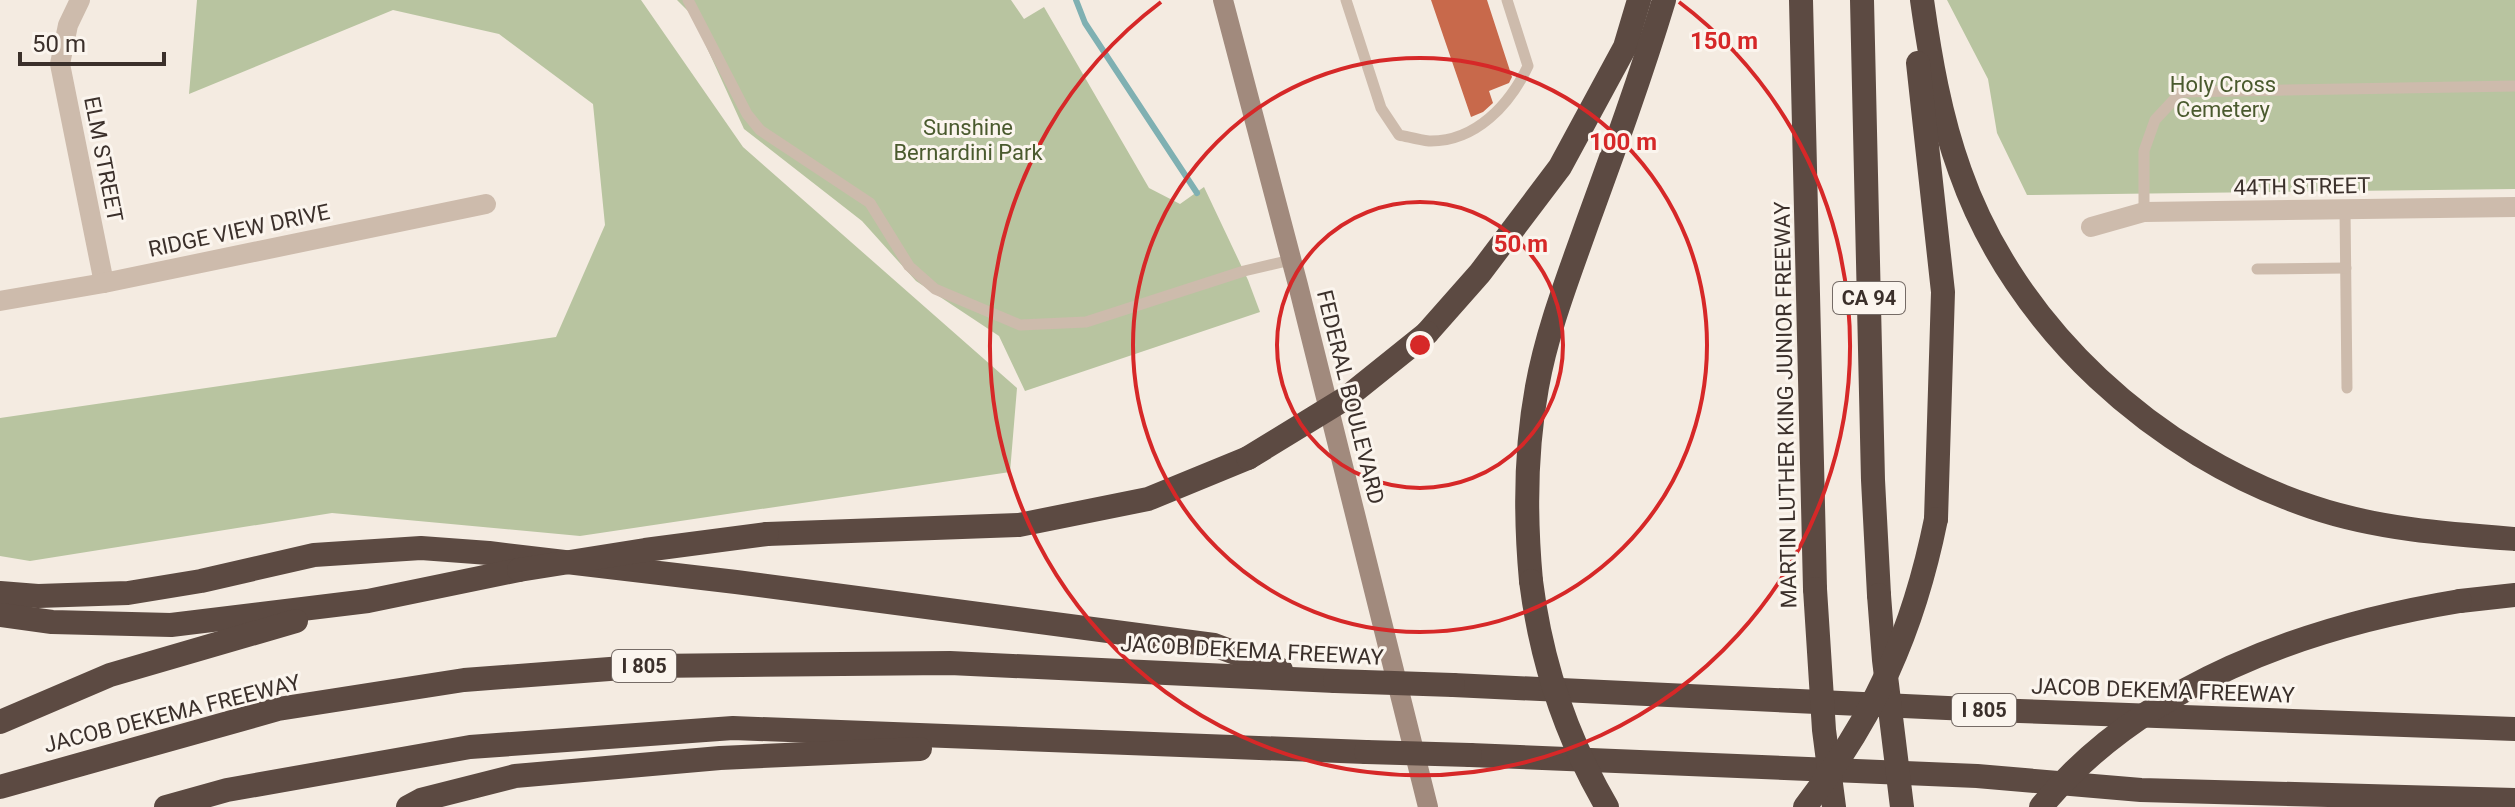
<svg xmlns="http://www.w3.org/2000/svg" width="2515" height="807" font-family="Roboto,sans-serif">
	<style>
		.green { fill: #b8c4a0 }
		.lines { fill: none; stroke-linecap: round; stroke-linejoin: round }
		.stream { stroke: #7fb0b2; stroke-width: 6 }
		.building { fill: #c8694b }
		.service { stroke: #cdbbac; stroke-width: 11 }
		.minor { stroke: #cdbbac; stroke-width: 20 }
		.secondary { stroke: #a18a7d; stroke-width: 20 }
		.motorway { stroke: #5c4a42; stroke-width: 24 }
		.motorway-bridge { stroke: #5c4a42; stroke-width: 24 }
		.ring { fill: none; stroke: #d62828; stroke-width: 4 }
		.labels { text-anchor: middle; stroke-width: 6; stroke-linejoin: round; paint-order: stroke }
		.shield { fill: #fbf5ee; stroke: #756b66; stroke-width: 2 }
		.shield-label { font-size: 20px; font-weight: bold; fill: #3b302b }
		.park-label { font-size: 22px; fill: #4a5a2e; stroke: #fbf5ee }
		.street-label { font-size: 22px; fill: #3b302b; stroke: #fbf5ee }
		.centre { fill: #d62828; stroke: #fbf5ee; stroke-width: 4 }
		.ring-label { font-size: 24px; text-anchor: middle; font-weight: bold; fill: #d62828; stroke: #fbf5ee; stroke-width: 6; stroke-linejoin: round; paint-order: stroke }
	</style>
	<rect width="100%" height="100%" fill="#f4ebe1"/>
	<g class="green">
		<polygon points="197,0 641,0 743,147 1017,388 1010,472 580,536 332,513 30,561 0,556 0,418 556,337 605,225 593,104 499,34 393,10 189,94"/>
		<polygon points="677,0 1011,0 1024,19 1044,7 1149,188 1180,204 1204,187 1248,280 1260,312 1025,391 999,336 916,281 862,221 744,129 692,15"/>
		<polygon points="1947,0 2515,0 2515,189 2027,195 1997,133 1988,79"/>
	</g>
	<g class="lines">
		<polyline class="stream" points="1076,0 1085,23 1197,193"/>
	</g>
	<polygon class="building" points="1431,0 1487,0 1512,77 1509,83 1489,91 1493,103 1483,112 1471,117"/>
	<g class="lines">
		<g class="service">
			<polyline points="688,0 747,114 760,130 870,203 909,266 935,289 1020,325 1086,322 1244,271 1291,260"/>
			<path d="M1346 0 1381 108 1399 135C1409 137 1419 140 1429 141 1476 142 1510 104 1528 66L1507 0"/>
			<polyline points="2345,209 2347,388"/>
			<polyline points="2144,212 2144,151 2155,120 2181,92 2515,86"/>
			<polyline points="2257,269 2346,268"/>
		</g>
		<g class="minor">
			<polyline points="80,0 68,25 60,64 104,283"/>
			<polyline points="2091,227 2144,212 2515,207"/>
			<polyline points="0,301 104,283 486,204"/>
		</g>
		<polyline class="secondary" points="1223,0 1298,285 1428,807"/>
		<g class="motorway">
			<polyline points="1801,0 1815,589"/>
			<polyline points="1862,0 1873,480 1879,595"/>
			<path d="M1922 0C1930 57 1940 116 1960 171 2015 328 2156 455 2312 507 2377 529 2447 534 2515 539"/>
			<polyline points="1918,63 1943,292 1936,519"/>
			<polyline points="1427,333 1480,273 1560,167 1625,47 1639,0"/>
			<polyline points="767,534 1019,525 1148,499 1248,458"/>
			<path d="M1531 581C1525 516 1525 452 1537 387 1547 331 1568 278 1587 224 1614 150 1641 76 1664 0"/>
			<polyline points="0,593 38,596 128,593 201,581 314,555 421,548 489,553 736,582 1214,645 1281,670"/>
			<polyline points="2460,601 2515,595"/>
			<polyline points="0,615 52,622 171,625 368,601 519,570"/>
			<polyline points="1453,685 1990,710 2515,729"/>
			<polyline points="0,722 110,675 296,621"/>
			<polyline points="1470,755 1977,776 2141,790 2515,800"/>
			<polyline points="0,787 278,709 464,680 649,666 950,663 1335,681"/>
			<polyline points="166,807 227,790 470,747 733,728 1366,752"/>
			<polyline points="408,807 421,800 515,776 720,758 920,749"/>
		</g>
		<g class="motorway-bridge">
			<polyline points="1248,458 1346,398 1427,333"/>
			<polyline points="519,570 645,550 767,534"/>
			<path d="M1531 581C1541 661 1566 737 1607 807"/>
			<polyline points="1815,589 1824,730 1834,807"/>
			<polyline points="1879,595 1884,660 1902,807"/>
			<polyline points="1335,681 1453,685"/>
			<polyline points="1366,752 1470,755"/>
			<path d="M1805 807C1875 715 1913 633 1936 519"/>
			<path d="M2041 807C2142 684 2307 626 2460 601"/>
		</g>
	</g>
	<g class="ring">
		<circle cx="1420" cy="345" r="143"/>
		<circle cx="1420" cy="345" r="287"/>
		<path d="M1679 2A430 430 0 1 1 1161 2"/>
	</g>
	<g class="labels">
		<g class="shield">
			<rect x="1833" y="282" width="72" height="32" rx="6"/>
			<rect x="612" y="650" width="64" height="32" rx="6"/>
			<rect x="1952" y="694" width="64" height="32" rx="6"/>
		</g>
		<g class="shield-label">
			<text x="1869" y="305">CA 94</text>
			<text x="644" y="673">I 805</text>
			<text x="1984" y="717">I 805</text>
		</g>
		<g class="park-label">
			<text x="2223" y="92">Holy Cross<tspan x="2223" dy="25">Cemetery</tspan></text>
			<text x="968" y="135">Sunshine<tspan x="968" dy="25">Bernardini Park</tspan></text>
		</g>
		<g class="street-label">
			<text transform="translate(104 159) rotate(79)" y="8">ELM STREET</text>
			<text transform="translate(2302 186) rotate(-1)" y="8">44TH STREET</text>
			<text transform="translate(239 230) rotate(-12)" y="8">RIDGE VIEW DRIVE</text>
			<text transform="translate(1351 397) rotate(76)" y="8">FEDERAL BOULEVARD</text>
			<text transform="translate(1785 405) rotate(-91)" y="8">MARTIN LUTHER KING JUNIOR FREEWAY</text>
			<text transform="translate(1252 650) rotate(3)" y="8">JACOB DEKEMA FREEWAY</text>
			<text transform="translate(2163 690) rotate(2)" y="8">JACOB DEKEMA FREEWAY</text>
			<text transform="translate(172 713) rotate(-14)" y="8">JACOB DEKEMA FREEWAY</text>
		</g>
	</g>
	<circle cx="1420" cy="345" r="12" class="centre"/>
	<g class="ring-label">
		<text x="1724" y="49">150 m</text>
		<text x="1623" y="150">100 m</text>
		<text x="1521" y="252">50 m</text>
	</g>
	<path d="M20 52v12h144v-12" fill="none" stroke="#3b302b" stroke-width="4"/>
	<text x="32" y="52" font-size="24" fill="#3b302b" stroke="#fbf5ee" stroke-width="6" paint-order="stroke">50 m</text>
</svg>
